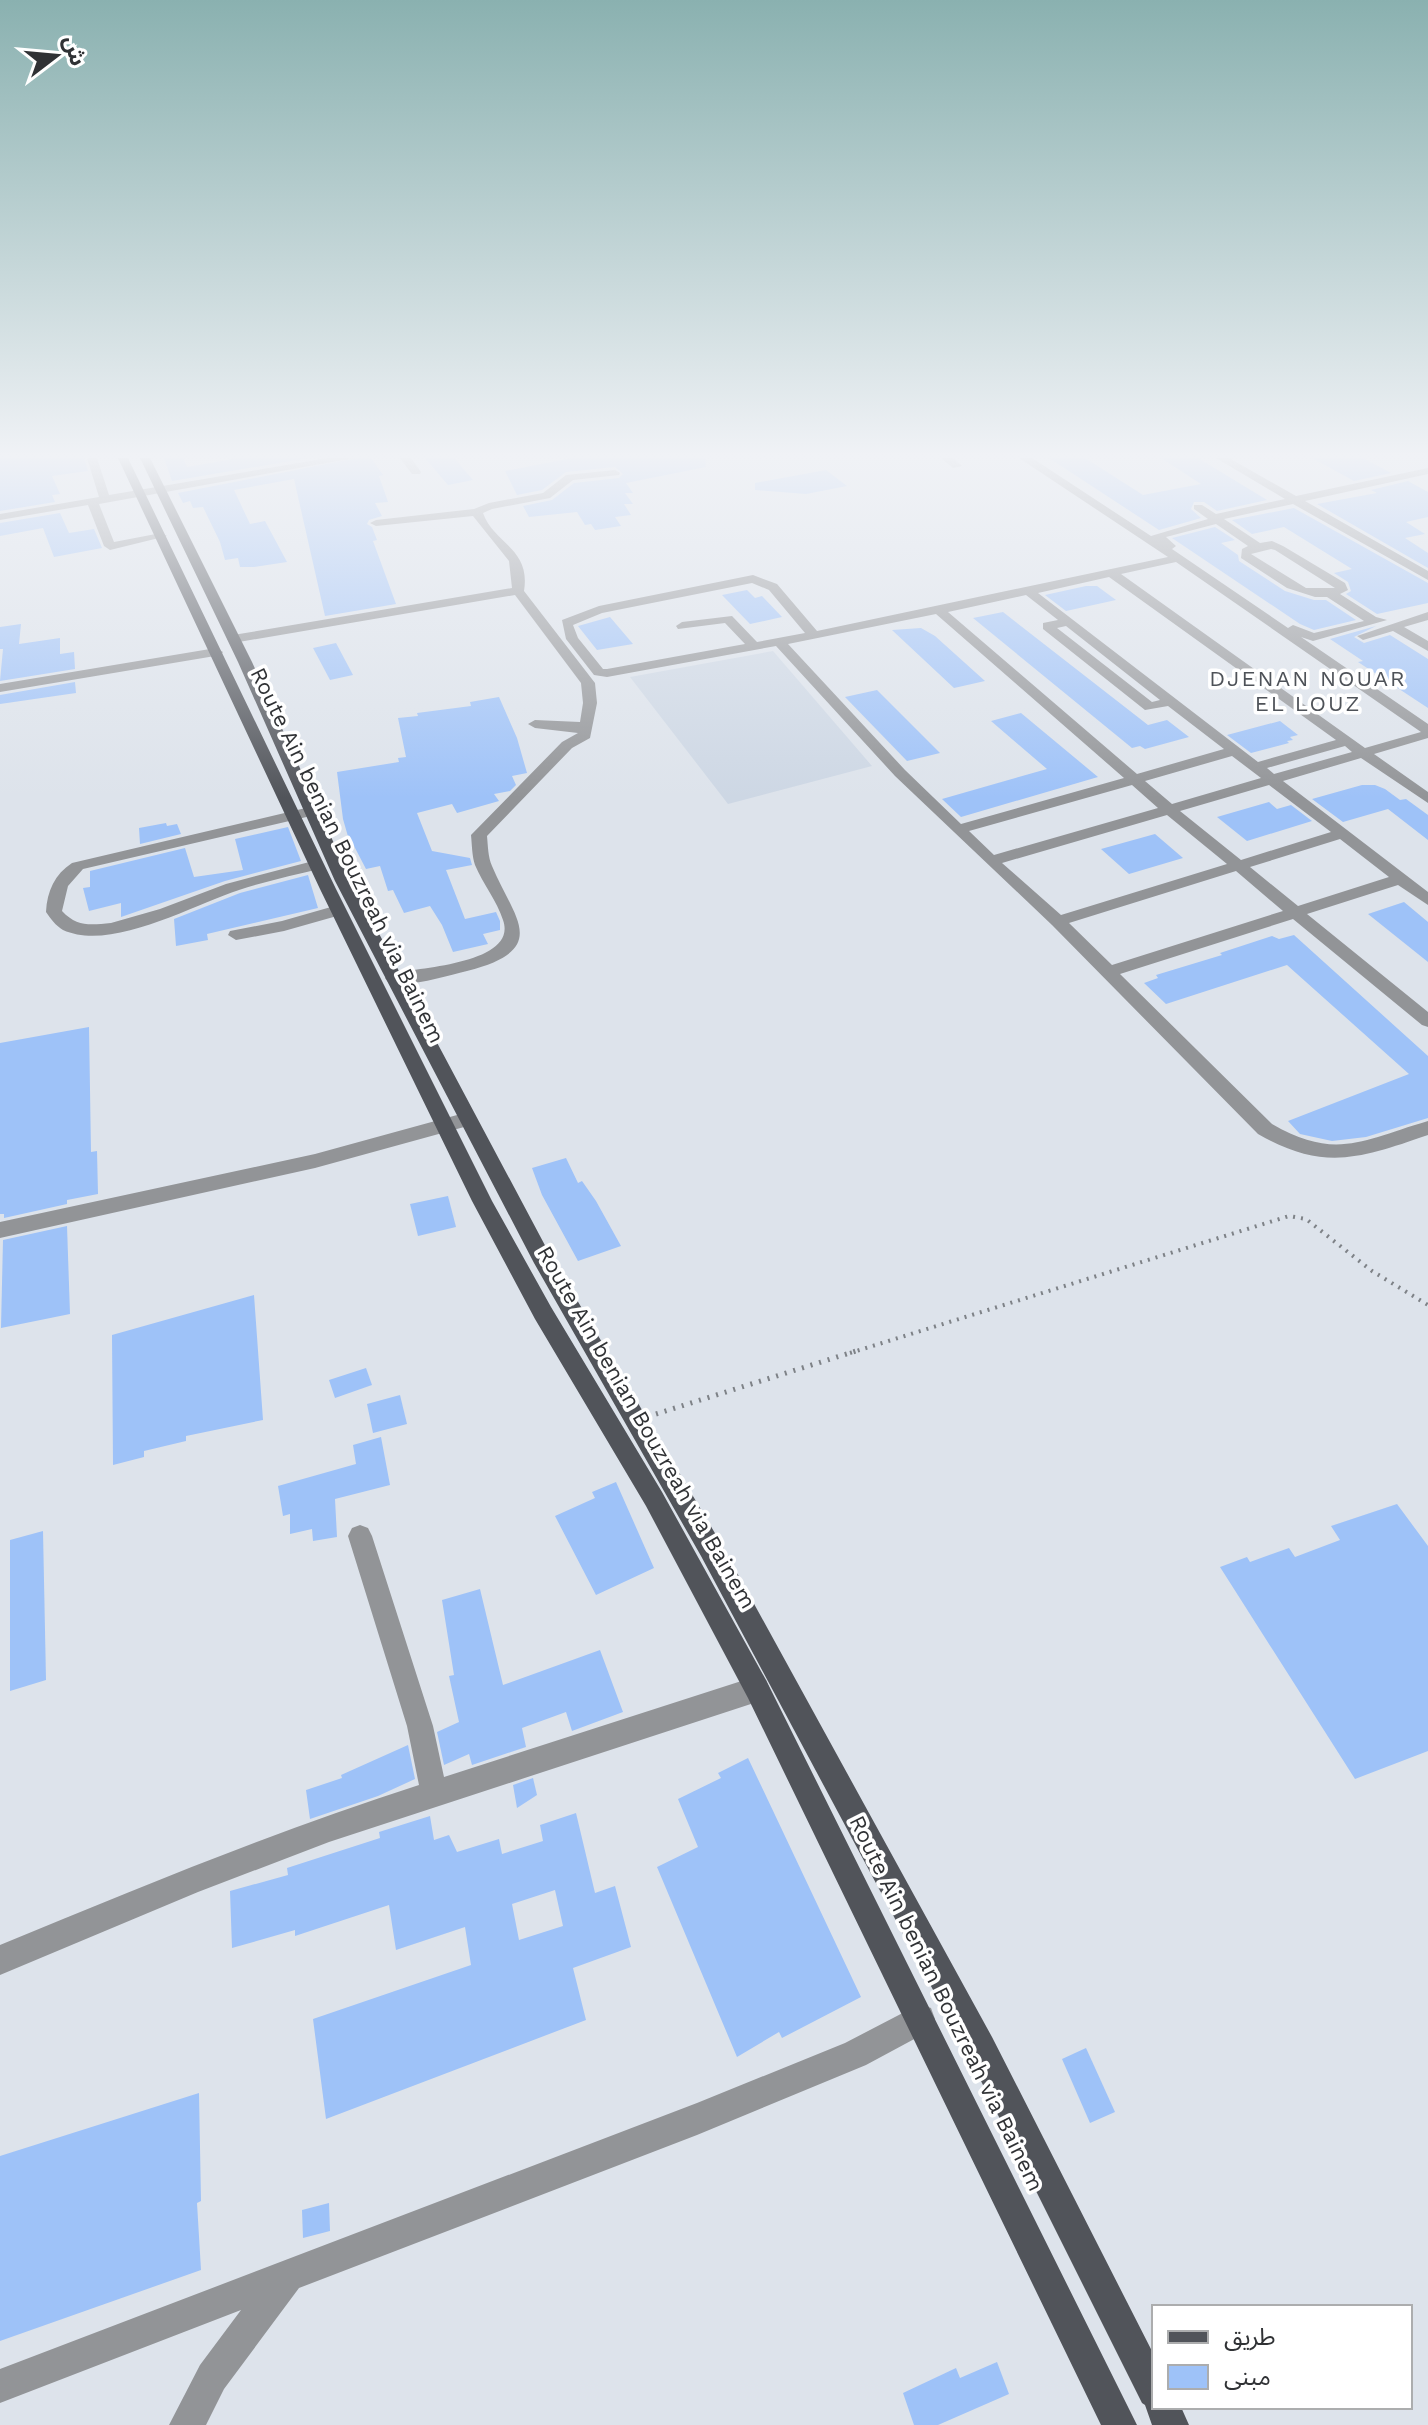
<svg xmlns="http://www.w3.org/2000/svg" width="1428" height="2425" font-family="'Work Sans','Noto Sans Arabic',sans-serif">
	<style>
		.built { fill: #cdd7e4 }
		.building { fill: #9ec2f8; fill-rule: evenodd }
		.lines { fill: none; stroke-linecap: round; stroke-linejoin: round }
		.path-far1 { stroke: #7e8287; stroke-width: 4; stroke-dasharray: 2 6; stroke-linecap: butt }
		.path { stroke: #7e8287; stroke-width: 5; stroke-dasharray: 2 7; stroke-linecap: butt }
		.minor { fill: #929497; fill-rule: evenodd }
		.major { fill: #51545a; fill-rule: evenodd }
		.labels { text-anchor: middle; stroke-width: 7; stroke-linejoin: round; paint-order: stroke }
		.far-quarter-label { font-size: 22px; letter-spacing: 2px; fill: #4e5258; stroke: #fff }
		.street-label { font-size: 22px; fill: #303235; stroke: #fff }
	</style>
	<rect width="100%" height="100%" fill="#dde3eb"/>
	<polygon class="built" points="773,651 872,766 728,804 630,677"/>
	<g class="building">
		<polygon points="0,458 84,458 88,471 52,476 60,494 52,495 55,502 0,511"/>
		<polygon points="164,458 183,458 187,467 239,458 308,458 172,481"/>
		<polygon points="357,458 371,458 383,475 379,476 388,502 375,503 382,516 369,520 367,524 372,527 377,540 373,541 396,604 325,616 294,479 234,490 250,524 265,521 287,562 254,567 240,567 238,558 225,560 220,542 203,507 193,508 190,501 183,503 178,493"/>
		<polygon points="425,458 454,458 473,480 448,485"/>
		<polygon points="572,458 705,458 706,467 626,483 633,493 625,493 633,504 624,504 631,515 615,517 621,526 595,530 591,524 585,525 577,512 529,517 523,506 552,500 574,483 619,478 623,474 615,467 566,472 542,490 517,495 505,471"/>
		<polygon points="1049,458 1085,458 1143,495 1201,484 1161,458 1198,458 1267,500 1217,511 1204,502 1194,502 1191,509 1201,518 1159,530"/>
		<polygon points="1312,458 1363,458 1391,473 1354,481"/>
		<polygon points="826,470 847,486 806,494 755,490 755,483"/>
		<polygon points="1408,481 1428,492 1428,517 1406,522 1425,534 1405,538 1428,553 1428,568 1317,504 1377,493 1371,490"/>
		<polygon points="1294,508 1428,583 1428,603 1377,614 1346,594 1351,591 1348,582 1334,573 1352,569 1284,527 1252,534 1232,520"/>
		<polygon points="60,513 69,533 94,529 102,548 54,557 43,528 0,536 0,523"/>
		<polygon points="1215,527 1235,540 1221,543 1238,555 1239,561 1285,591 1314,600 1326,600 1356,620 1314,630 1300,624 1172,538"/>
		<polygon points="1086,586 1097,586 1116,600 1066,611 1045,595"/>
		<polygon points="747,590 755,598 762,596 782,617 750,624 722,595"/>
		<polygon points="1003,612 1148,725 1167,720 1189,737 1145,749 1140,746 1132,748 973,618"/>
		<polygon points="610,617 633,644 597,650 578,626"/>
		<polygon points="21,624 19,644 60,638 60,654 74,652 75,669 0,681 3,649 0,649 0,627"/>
		<polygon points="1376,626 1354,637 1364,643 1390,635 1428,659 1428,708 1358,662 1363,661 1330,639"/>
		<polygon points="921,628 935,636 985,681 954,688 892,630"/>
		<polygon points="336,643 353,675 330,680 313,648"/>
		<polygon points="75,682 76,693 0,704 0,695"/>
		<polygon points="877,690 940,753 907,761 845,697"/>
		<polygon points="499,697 517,738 527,773 512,776 516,785 510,791 494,794 499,801 457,813 452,804 417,813 432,851 470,858 472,865 446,870 465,919 496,912 500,921 500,930 483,934 488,944 453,952 442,925 430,906 404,913 393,890 388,891 380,866 366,869 354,846 351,847 343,819 337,772 399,762 398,758 406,757 398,718 418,716 417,713 471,706 470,702"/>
		<polygon points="1021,713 1098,777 961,817 942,799 1047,769 991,721"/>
		<polygon points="1280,721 1298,735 1290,737 1293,740 1287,741 1289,743 1251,753 1227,735"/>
		<polygon points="1362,785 1375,785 1385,789 1400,800 1406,799 1428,815 1428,840 1388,809 1343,822 1312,799"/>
		<polygon points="1269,802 1277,809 1291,805 1312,821 1247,841 1217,817"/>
		<polygon points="166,823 167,826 177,824 181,834 140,844 139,828"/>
		<polygon points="288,827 301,861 225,881 121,917 121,903 89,911 83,888 90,887 90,871 185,848 194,877 243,870 235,839"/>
		<polygon points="1155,834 1183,858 1129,874 1101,849"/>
		<polygon points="308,875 318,908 207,934 208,940 176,946 174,919 240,893"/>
		<polygon points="1404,902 1428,922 1428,962 1368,914"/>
		<polygon points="1294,935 1428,1056 1428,1118 1366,1137 1332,1141 1300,1134 1288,1121 1409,1074 1287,965 1166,1004 1144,983 1158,978 1156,975 1222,955 1220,953 1272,936 1279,939"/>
		<polygon points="89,1027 91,1152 97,1151 98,1194 67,1200 67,1204 4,1218 4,1214 0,1214 0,1043"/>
		<polygon points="566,1158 578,1183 582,1181 596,1201 621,1246 578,1261 542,1195 532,1168"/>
		<polygon points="448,1196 456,1227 418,1236 410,1204"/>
		<polygon points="67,1226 70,1314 1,1328 3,1240"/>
		<polygon points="254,1295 263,1420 186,1436 186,1441 144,1451 144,1457 113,1465 112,1335"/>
		<polygon points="366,1368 372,1385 335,1398 329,1380"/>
		<polygon points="400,1395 407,1424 373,1433 367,1404"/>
		<polygon points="381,1437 390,1485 335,1499 337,1537 313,1541 312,1529 290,1534 290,1514 283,1516 278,1486 356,1464 353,1445"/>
		<polygon points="616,1482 654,1568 596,1595 555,1516 595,1498 592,1492"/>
		<polygon points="1397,1504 1428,1546 1428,1751 1355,1779 1220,1567 1247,1557 1250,1562 1289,1548 1295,1557 1340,1540 1331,1526"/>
		<polygon points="43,1531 46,1680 10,1691 10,1540"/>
		<polygon points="480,1589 503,1685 600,1650 623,1712 572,1731 566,1712 522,1728 526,1747 472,1765 469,1754 444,1765 437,1732 459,1722 449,1676 454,1675 442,1600"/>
		<polygon points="408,1745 415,1779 378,1796 310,1819 306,1790 342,1778 341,1775"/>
		<polygon points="748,1758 861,1997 782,2038 779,2032 737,2057 657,1867 698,1847 678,1799 721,1778 718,1773"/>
		<polygon points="533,1778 537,1795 517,1808 513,1785"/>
		<path d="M576 1813 595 1893 615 1886 631 1947 573 1968 586 2020 326 2119 313 2019 471 1965 465 1927 396 1950 389 1905 295 1936V1930L232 1948 230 1891 288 1875 287 1868 380 1838 379 1832 430 1816 434 1840 449 1835 457 1852 499 1839 502 1854 543 1841 540 1825ZM555 1890 563 1926 519 1940 512 1904Z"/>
		<polygon points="1086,2048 1115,2112 1090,2123 1062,2059"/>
		<polygon points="199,2093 201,2201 197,2203 201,2270 0,2341 0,2156"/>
		<polygon points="329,2203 330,2231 303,2238 302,2210"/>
		<polygon points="997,2362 1009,2394 938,2425 914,2425 903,2393 956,2368 960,2378"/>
	</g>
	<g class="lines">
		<polyline class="path-far1" points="850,1353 1289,1216 1306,1219 1372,1271 1428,1305"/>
		<polyline class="path" points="656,1414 856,1351"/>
		<g class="minor">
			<polygon points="87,458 97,458 109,495 328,458 354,458 99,504 114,542 161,533 167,536 110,550 104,546 88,505 0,520 0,514 99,497"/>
			<polygon points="400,458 411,458 421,472 420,474 412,474"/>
			<polygon points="941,458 953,458 962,466 953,468"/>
			<path d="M1019 458H1032L1151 536 1208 519 1194 509V505H1202L1216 514 1285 499 1216 458H1229L1296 496 1428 468V474L1305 501 1428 571V580L1293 504 1224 519 1260 543 1272 541 1283 546 1345 583 1348 590 1340 594 1376 617 1387 620 1313 641 1301 637 1428 724V738L1374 754 1428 792V803L1361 758 1283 781 1428 892V905L1398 885 1307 914 1428 1012V1027L1422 1025 1293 919 1120 974 1272 1124C1336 1161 1363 1140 1428 1121V1135C1361 1158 1324 1172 1258 1134L1052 925 895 776 776 646 607 677 594 675 566 639 562 620 599 606 753 575 777 584 817 631 1168 557ZM1216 524 1248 546 1242 549 1241 558 1287 588 1315 597H1327L1364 621 1314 633 1293 625 1288 628 1172 549 1176 546 1166 537ZM1271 549 1275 550 1335 588H1306L1251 554ZM1176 562 1421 732 1365 748 1121 574ZM1109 577 1336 740 1258 762 1038 593ZM752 583 769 590 805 633 757 642 732 616 682 622 676 626 678 629 725 623 745 644 607 669H603L578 638 573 625 602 613ZM1026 595 1058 620 1043 623V629L1145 710 1168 706 1224 749 1137 774 948 612ZM936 614 1124 778 961 824 905 770 788 644ZM1066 626 1160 700 1152 702 1057 628ZM1345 746 1352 752 1274 774 1267 768ZM1232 756 1261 778 1172 804 1145 781ZM1132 785 1158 808 994 855 969 831ZM1269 785 1331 832 1241 860 1180 811ZM1167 815 1227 864 1061 915 1002 863ZM1340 839 1389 877 1298 906 1250 867ZM1236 871 1283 911 1112 965 1069 923Z"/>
			<path d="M615 470 620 473 619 475 573 480 550 498 492 509 483 513C494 544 531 548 524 591L595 683 597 703 590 738 572 748 487 836C488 846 488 857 492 866 514 919 552 949 467 971 445 976 411 988 388 982L385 978 388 974C412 968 519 965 503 920 497 901 483 884 475 865 472 856 472 845 471 835L562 742 578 733 535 728 528 724 535 720 580 722 583 703 581 683 515 595 233 643 227 639 233 635 512 588 509 561 473 516 376 526 370 523 376 520 474 509 489 503 543 493 566 475Z"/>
			<polygon points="1428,612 1428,620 1404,627 1428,641 1428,651 1393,631 1363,640 1357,636"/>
			<polygon points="216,648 223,652 221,655 0,692 0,684"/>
			<path d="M310 807 318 812 315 815 83 869 68 886 62 911C77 927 90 925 111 923L160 909 226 884 317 860 323 862V868C295 875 266 881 239 890 193 905 111 952 63 930 56 926 50 918 46 912 47 891 55 874 72 863Z"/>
			<polygon points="338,905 344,906 344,914 284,931 236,940 228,935 230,931 282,921"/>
			<polygon points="468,1112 477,1119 475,1124 315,1168 0,1238 0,1222 315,1154"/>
			<path d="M360 1525 368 1528 372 1536 433 1726 444 1777 757 1676 766 1680 770 1689 766 1698 757 1702 329 1842 198 1892 0 1975V1945C138 1888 276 1831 419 1785L407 1726 348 1536 352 1528Z"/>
			<polygon points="920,2004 931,2008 935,2019 931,2030 866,2065 697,2135 299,2288 224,2389 206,2425 169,2425 200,2365 241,2310 0,2403 0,2369 697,2103 845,2043"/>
		</g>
		<g class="major">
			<polygon points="118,458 128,458 336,889 492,1201 551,1307 662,1492 766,1680 1137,2425 1101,2425 748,1698 646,1506 535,1319 472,1201 320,889"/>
			<polygon points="140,458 150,458 252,662 351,881 548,1251 719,1540 992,2037 1154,2355 1154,2407 1181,2407 1189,2425 1152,2425 1145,2405 1142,2403 970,2059 701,1556 534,1263 335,881 238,662"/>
		</g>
	</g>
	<linearGradient id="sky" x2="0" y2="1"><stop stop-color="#8ab1b0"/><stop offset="0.57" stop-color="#f0f2f6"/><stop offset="1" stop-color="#f0f2f6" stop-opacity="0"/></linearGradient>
	<rect width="1428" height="798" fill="url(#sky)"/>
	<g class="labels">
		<g class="far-quarter-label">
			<text x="1308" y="686">DJENAN NOUAR<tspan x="1308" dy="25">EL LOUZ</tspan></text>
		</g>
		<g class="street-label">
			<text transform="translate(348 855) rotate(64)" y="8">Route Ain benian Bouzreah via Bainem</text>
			<text transform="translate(647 1427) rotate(60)" y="8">Route Ain benian Bouzreah via Bainem</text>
			<text transform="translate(947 2003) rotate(64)" y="8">Route Ain benian Bouzreah via Bainem</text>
		</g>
	</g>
	<rect x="1152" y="2305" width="260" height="104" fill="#ffffff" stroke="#acadae" stroke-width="2"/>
	<rect x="1168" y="2331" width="40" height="12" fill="#51545a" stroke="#acadae" stroke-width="2"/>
	<text x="1224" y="2345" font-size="24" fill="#303235">طريق</text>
	<rect x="1168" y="2365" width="40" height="24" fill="#9ec2f8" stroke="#acadae" stroke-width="2"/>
	<text x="1224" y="2385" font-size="24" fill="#303235">مبنى</text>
	<g transform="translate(56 56) rotate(74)" stroke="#ffffff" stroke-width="6" paint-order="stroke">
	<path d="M0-6L14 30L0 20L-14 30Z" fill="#303235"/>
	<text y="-12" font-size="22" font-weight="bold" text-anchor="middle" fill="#303235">ش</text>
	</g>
</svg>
